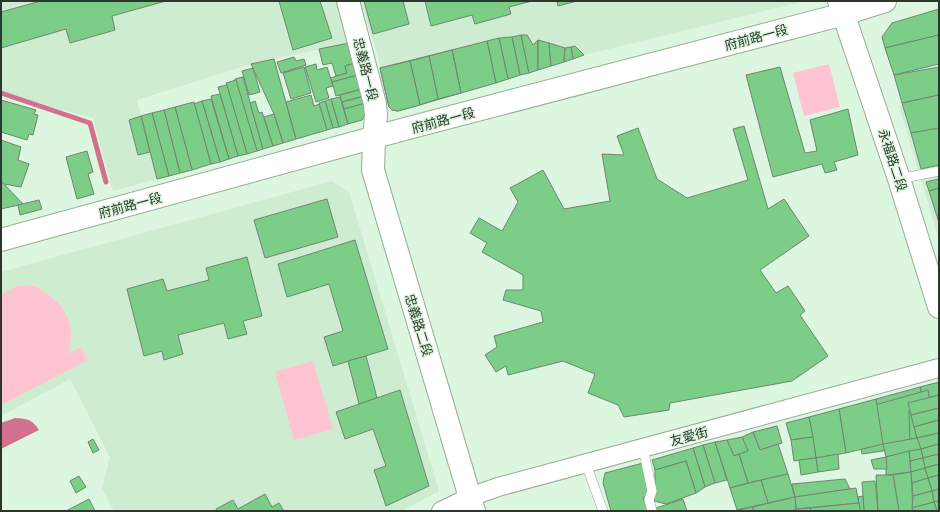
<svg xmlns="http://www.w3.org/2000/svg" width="940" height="512" font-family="'Public Sans','Noto Sans TC',sans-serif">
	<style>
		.built { fill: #cdecd0 }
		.green { fill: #fec4d2 }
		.water { fill: #d2708d }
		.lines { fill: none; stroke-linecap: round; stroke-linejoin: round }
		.stream { stroke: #d2708d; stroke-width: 5 }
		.building { fill: #7ccd88; stroke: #6f8671 }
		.lane-casing { stroke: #95ad97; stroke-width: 10 }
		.street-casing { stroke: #95ad97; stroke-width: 20 }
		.secondary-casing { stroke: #95ad97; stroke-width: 24 }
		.lane { stroke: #fff; stroke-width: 9 }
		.street { stroke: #fff; stroke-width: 18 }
		.secondary { stroke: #fff; stroke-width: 22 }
		.labels { text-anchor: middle; stroke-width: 3; stroke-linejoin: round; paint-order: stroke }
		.street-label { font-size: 13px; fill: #2c362d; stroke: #ddf6df }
	</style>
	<rect width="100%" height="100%" fill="#ddf6df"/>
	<g class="built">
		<polygon points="1,1 337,1 349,43 251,64 137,100 157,179 113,191 93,118 1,94"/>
		<polygon points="360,1 805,1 584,55 461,93 389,107 378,56"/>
		<polygon points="899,106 939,107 939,239"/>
		<polygon points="332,181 349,192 439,491 402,511 114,511 102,488 110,457 70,379 1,416 1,272"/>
	</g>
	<g class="green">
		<polygon points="829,64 840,107 804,116 793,73"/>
		<path d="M17 286C22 286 28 285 33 286 38 287 43 292 47 294 69 309 75 328 68 354L81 347 88 360 1 405V295Z"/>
		<polygon points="313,361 333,429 294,440 275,372"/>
	</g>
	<path class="water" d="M15 418C27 419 32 419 39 430L1 449V423Z"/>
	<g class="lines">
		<polyline class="stream" points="1,93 90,123 106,182"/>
	</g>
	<g class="building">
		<polygon points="41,1 166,1 112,16 115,30 70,43 66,29 1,48 1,12"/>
		<polygon points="279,1 320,1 332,38 293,50"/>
		<polygon points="364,1 403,1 409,24 373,34"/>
		<polygon points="425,1 532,1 509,7 511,14 475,24 472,15 431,26"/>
		<polygon points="557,1 577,1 558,6"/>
		<polygon points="939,9 939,35 885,48 882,37 892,23"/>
		<polygon points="521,35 529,73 520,75 512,37"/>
		<polygon points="521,35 527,35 533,45 538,40 538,70 529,73"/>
		<polygon points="939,35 939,64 894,75 885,48"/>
		<polygon points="512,37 520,75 508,79 499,38"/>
		<polygon points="499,38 508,79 496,83 487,41"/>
		<polygon points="538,40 549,43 551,66 538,70"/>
		<polygon points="487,41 496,83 461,93 452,50"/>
		<polygon points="349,43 355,63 345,66 347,73 336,76 332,63 323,65 319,49"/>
		<polygon points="549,43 565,48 564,62 551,66"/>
		<polygon points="575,46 584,55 573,59 571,47"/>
		<polygon points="571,47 573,59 564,62 565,48"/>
		<polygon points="452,50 461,93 398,111 392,110 389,107 380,68"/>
		<polygon points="452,50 461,93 438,99 429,56"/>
		<polygon points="429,56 438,99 420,105 410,61"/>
		<polygon points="294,57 296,61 304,59 306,65 281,73 277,62"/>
		<polygon points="274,59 296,139 283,143 274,114 251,64"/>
		<polygon points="410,61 420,105 398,111 392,110 389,107 380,68"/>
		<polygon points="355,63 358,75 332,82 330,78 347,73 345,66"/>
		<polygon points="316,64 317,70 327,67 333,86 326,88 329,98 316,102 305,67"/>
		<polygon points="304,67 311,93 291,99 283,73"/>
		<polygon points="780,67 805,153 817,151 810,120 848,109 858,155 834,162 837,170 825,173 822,164 773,177 746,75"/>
		<polygon points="939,67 939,95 902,103 894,75"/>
		<polygon points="253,68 260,92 249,95 242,71"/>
		<polygon points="358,75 362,89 336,96 332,82"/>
		<polygon points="243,77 263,149 257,151 235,79"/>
		<polygon points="236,80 257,151 247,154 226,83"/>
		<polygon points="227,85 247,154 238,156 218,87"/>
		<polygon points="362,89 364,96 342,102 340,95"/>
		<polygon points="220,94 238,156 229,159 211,96"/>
		<polygon points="311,95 314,106 320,104 327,130 296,139 286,102"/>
		<polygon points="939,95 939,129 911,133 902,103"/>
		<polygon points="364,96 366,103 344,109 342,102"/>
		<polygon points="340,97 348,124 339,127 331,99"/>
		<polygon points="211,99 229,159 220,162 202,101"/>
		<polygon points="331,99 339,127 333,128 325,101"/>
		<polygon points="1,100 36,110 34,114 38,115 33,135 29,134 27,140 1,132"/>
		<polygon points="202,101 220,162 211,164 194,104"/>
		<polygon points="255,101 259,113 262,112 273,146 263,149 250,103"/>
		<polygon points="325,101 333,128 327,130 319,103"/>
		<polygon points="194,102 211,164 192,170 175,107"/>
		<polygon points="366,103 368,110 362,120 348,124 344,109"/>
		<polygon points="175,107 192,170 180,173 164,110"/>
		<polygon points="164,110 180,173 169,176 152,113"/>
		<polygon points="152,113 169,176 157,179 141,116"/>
		<polygon points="274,114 283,143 273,146 264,117"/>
		<polygon points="141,116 150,152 138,155 129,120"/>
		<polygon points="744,126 768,209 784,199 809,236 760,270 776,293 788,286 805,311 800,315 828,356 792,381 670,403 669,410 624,417 618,405 588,393 595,374 563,361 508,375 506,366 496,372 485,355 497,347 494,336 543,322 541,311 503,300 506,290 523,290 523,275 482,252 487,243 470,233 479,218 502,231 518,202 510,188 543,170 564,209 610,201 602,154 624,155 617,136 638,128 657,179 687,198 748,180 733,129"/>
		<polygon points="939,128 939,165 921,169 911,133"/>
		<polygon points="1,140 21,147 18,160 29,164 21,187 4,184 1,181"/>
		<polygon points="87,151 93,172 88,174 94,194 77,199 66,157"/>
		<polygon points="939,179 939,188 929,191 926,182"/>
		<polygon points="1,181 4,184 23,204 1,209"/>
		<polygon points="939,188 939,223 929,191"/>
		<polygon points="327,199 338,237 265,258 254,220"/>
		<polygon points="39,200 42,209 20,215 18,205"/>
		<polygon points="355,240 388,349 333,366 324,337 343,331 329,284 287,297 278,264"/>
		<polygon points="247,257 262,316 243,321 247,334 228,339 224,323 178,335 183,354 164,360 162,351 144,356 127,289 163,279 167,291 209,280 206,268"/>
		<polygon points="366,356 377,398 359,404 348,361"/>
		<polygon points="939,382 939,395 923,399 920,387"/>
		<polygon points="920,387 923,399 908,403 917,438 883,444 876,399"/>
		<polygon points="400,390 429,486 386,506 374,470 386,466 373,429 345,439 336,412"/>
		<polygon points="928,390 931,407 909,410 910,447 862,454 854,411"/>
		<polygon points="939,395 939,408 911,415 908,403"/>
		<polygon points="876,399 883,444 846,453 839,409"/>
		<polygon points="939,408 939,420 914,427 911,415"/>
		<polygon points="839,409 846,453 816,458 809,417"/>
		<polygon points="809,417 813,437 791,440 786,423"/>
		<polygon points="939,420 939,433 917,438 914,427"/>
		<polygon points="777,426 782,443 760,450 753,432"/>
		<polygon points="753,432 760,450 778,444 788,474 748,483 739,454 748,451 742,437"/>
		<polygon points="939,433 939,444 921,449 917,438"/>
		<polygon points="742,437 748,451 734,456 727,440"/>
		<polygon points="813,437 816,458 794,461 791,440"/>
		<polygon points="917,438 921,449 886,457 883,444"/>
		<polygon points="93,439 99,450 93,453 88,442"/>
		<polygon points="727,440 734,456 739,454 748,483 730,488 715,442"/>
		<polygon points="715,442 727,480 715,483 703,445"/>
		<polygon points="939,444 939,454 923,458 921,449"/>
		<polygon points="703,445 715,483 705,487 693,448"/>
		<polygon points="693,448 705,487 696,493 686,461 655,470 652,460"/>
		<polygon points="921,449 923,458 910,461 909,451"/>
		<polygon points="909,451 911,472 886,475 886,457"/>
		<polygon points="838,454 839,469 818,472 816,458"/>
		<polygon points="939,454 939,464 925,468 923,458"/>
		<polygon points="886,457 887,469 874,469 871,460"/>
		<polygon points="816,458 818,472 801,475 799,460"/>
		<polygon points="923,458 925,468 911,472 910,461"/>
		<polygon points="686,461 696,493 666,504 654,501 655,494 655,470"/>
		<polygon points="643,463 650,494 643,498 648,511 611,511 603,483 605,473"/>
		<polygon points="939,464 939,475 928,478 925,468"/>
		<polygon points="925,468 928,478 912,483 911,472"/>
		<polygon points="911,472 913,511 899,511 893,475"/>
		<polygon points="788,474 795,497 768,503 761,480"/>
		<polygon points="876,475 893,475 899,511 878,511"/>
		<polygon points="939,475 939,489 932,491 928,478"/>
		<polygon points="79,476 86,487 76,493 70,481"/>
		<polygon points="928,478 932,491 913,496 912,483"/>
		<polygon points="845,479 850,489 795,497 792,484"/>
		<polygon points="761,480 768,503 737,510 730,488"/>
		<polygon points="875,481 878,511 864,511 862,482"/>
		<polygon points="856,488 859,503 796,509 795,497"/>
		<polygon points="939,489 939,501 934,502 932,491"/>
		<polygon points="932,491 934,502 912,508 913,496"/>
		<polygon points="265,494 272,507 279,503 284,511 217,511 216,509 233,500 238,509"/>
		<polygon points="863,496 864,511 860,511 858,497"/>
		<polygon points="795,497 796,509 791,511 753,511 753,507"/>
		<polygon points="89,499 95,511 66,511"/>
		<polygon points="683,499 687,511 653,511 653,509"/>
		<polygon points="939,501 939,510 937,511 934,502"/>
		<polygon points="934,502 937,511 913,511 912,508"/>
		<polygon points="859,503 860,511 811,511 810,508"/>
		<polygon points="753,507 753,511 737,510"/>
		<polygon points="810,508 811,511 796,511 796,509"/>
	</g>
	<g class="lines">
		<defs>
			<g id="lane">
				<polyline points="899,179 939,171"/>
				<polyline points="643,448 652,491 649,500 652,511"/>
				<polyline points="586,464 603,511"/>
			</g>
			<polyline id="street" points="441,511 470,497 498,487 939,368"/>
			<g id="secondary">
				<polyline points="348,1 375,104 376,115 374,139 373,170 474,511"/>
				<polyline points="839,1 899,179 939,307"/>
				<polyline points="1,240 401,130 844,14 885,1"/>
			</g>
		</defs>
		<use href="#lane" class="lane-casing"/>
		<use href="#street" class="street-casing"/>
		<use href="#secondary" class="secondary-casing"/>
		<use href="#lane" class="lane"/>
		<use href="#street" class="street"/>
		<use href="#secondary" class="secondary"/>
	</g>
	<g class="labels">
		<g class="street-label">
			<text transform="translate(756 37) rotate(-15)" y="5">府前路一段</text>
			<text transform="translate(366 69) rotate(76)" y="5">忠義路一段</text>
			<text transform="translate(443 120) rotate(-15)" y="5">府前路一段</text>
			<text transform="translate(893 160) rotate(72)" y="5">永福路二段</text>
			<text transform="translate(130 205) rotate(-15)" y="5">府前路一段</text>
			<text transform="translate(419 325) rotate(73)" y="5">忠義路二段</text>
			<text transform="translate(689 436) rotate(-15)" y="5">友愛街</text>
		</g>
	</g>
	<rect width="940" height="512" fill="none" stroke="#2c362d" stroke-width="4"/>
</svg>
